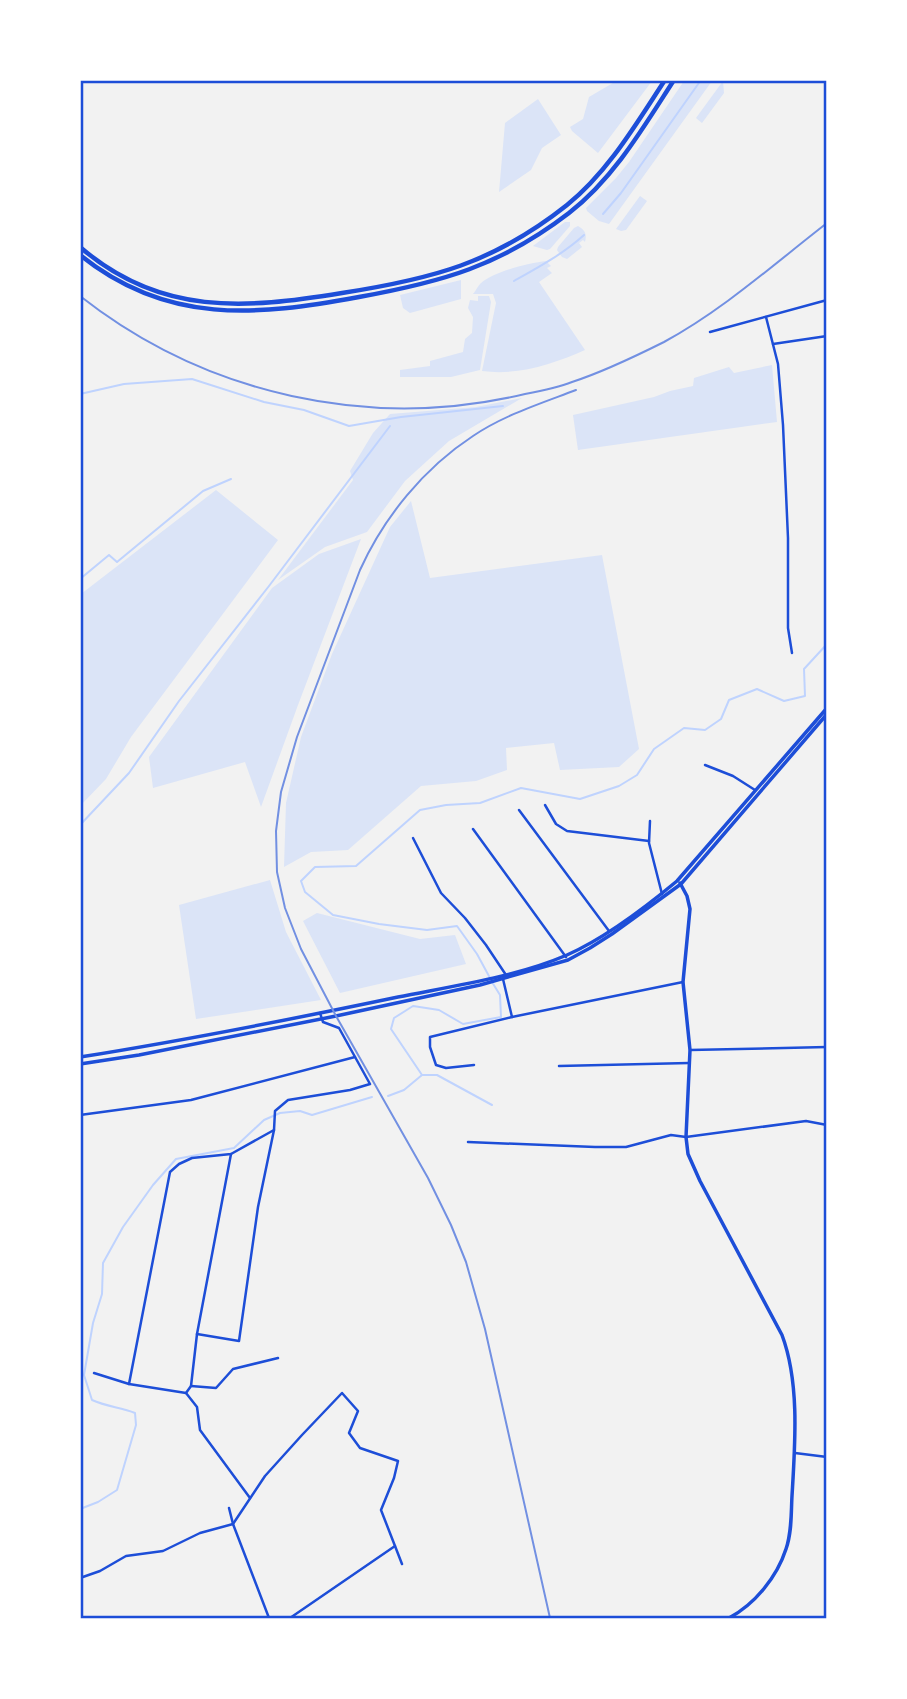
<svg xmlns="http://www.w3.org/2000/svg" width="907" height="1699" font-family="Ubuntu,sans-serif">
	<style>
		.green { fill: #dbe4f7 }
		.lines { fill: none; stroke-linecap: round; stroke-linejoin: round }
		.stream { stroke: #bfd3fe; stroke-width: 2 }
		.minor { stroke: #1d4ed8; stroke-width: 2.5 }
		.secondary { stroke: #1d4ed8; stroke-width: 3.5 }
		.primary { stroke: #1d4ed8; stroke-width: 4.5 }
		.rail { stroke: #7290e2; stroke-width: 2 }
		.neatline { fill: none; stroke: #1d4ed8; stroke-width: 2.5 }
	</style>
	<rect width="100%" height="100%" fill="#f2f2f2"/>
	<g class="green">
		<polygon points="618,80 652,81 598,153 572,131 570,127 583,119 589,97"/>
		<polygon points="684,81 712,81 609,224 599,221 587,211 586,208 616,178 629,162"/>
		<polygon points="723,81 724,93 702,123 696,118"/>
		<polygon points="538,99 561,135 542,148 531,170 499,192 505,123"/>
		<polygon points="640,196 647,201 626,230 621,231 616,229"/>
		<polygon points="565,222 570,222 570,226 550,249 547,250 533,246"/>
		<path d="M578 226C585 230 587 234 585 242L583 240 579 243 582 247 567 259 562 257 557 250 558 247 574 228Z"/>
		<path d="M546 261 551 266 547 268 552 273 539 282 585 350C553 364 518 376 482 371L496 303 493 294H473C474 293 479 285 480 284 492 272 529 263 546 261Z"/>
		<polygon points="461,280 461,299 410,313 403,308 400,295"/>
		<polygon points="478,296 489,296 491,302 480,370 451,377 400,377 400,370 430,366 430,361 463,352 465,339 472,333 473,317 468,308 470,300 478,301"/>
		<polygon points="772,365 777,422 578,450 573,415 654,397 670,391 693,386 694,378 729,367 734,373"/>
		<polygon points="522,398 449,441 405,481 367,532 325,547 278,580 353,480 350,471 373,433 390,414 476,407"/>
		<polygon points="216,490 278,540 131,737 106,779 81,805 81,594"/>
		<polygon points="411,501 430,578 602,555 639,749 619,767 560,770 554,743 506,748 507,770 476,781 421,786 348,850 311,852 284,867 286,803 301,737 332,654 390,527"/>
		<polygon points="361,539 298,705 261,807 245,762 153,788 149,757 272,588 319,554"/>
		<polygon points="270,880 286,932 321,1000 196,1019 179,905"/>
		<polygon points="317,913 420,939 455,935 466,964 340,993 303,921"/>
	</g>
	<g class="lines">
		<g class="stream">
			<polyline points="603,214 621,193 701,80"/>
			<path d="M514 281C539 267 563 254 584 235"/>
			<polyline points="80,394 124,384 192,379 264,402 304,410 349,426 401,417 503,406"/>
			<polyline points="80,579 109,555 117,562 203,491 231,479"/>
			<polyline points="80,825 129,773 179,701 269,586 390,426"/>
			<polyline points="490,978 477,954 457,926 427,930 379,924 333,915 305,892 301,881 315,867 356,866 420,810 446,805 480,803 521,788 580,799 619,786 637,775 654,749 684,728 705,730 721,719 729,700 757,689 784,701 805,696 804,669 827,644"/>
			<polyline points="422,1075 391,1029 394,1018 413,1006 439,1010 463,1024 501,1017 500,995 492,982"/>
			<polyline points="388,1096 404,1090 422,1075 437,1075 492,1105"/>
			<path d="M80 1509 98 1502 117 1490 136 1425 135 1413C121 1407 107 1407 92 1400L84 1375 93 1323 102 1294 103 1263 123 1227 153 1185 176 1159 234 1148 264 1120 280 1113 300 1111 312 1115 372 1097"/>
		</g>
		<g class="minor">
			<polyline points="766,317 778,364 783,425 788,538 788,628 792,653"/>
			<polyline points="710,332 827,300"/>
			<polyline points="773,344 827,336"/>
			<polyline points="705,765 733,776 755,790"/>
			<polyline points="545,805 556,824 567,831 649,841"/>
			<polyline points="519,810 609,931"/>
			<polyline points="650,821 649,843 662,894"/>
			<polyline points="473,829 566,957"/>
			<polyline points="413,838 441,893 465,918 486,945 506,975"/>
			<polyline points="503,979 512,1017"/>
			<polyline points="690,1050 827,1047"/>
			<polyline points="474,1065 446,1068 436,1065 430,1047 430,1037 512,1017 683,982"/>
			<polyline points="559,1066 689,1063"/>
			<polyline points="80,1115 191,1100 355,1057"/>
			<polyline points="468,1142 595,1147 626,1147 671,1135 686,1137 806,1121 827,1125"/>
			<polyline points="197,1334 239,1341 258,1207 274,1130 275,1111 288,1100 350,1090 370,1084 339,1028 323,1022 320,1013"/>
			<polyline points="94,1373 129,1384 186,1393 197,1407 200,1430 250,1498"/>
			<polyline points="129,1384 170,1172 179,1164 192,1158 231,1154 274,1130"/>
			<polyline points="191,1386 216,1388 233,1369 278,1358"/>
			<polyline points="186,1393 191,1386 197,1334 231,1154"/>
			<polyline points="795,1453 827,1457"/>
			<polyline points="229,1508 233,1524 269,1618"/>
			<polyline points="80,1578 100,1571 126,1556 163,1551 200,1533 233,1524 265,1476 302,1435 342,1393 358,1411 349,1433 360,1448 398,1461 394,1478 381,1510 402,1564"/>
			<polyline points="290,1618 395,1546"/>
		</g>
		<g class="secondary">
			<path d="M680 883 687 896 690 909 683 982 690 1050 686 1137 688 1154 700 1181 782 1335C800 1383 795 1445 792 1496 791 1513 792 1532 786 1549 777 1577 755 1604 729 1618"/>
			<path d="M80 1057C187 1040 293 1019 398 997 453 986 516 977 567 955 603 939 647 906 677 881L827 708"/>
			<polyline points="80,1064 139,1055 336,1016 480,985 568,960 590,948 612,934 681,884 827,714"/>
		</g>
		<g class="primary">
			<path d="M80 247C160 316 245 309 342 293 432 279 494 263 567 205 608 172 636 124 665 80"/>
			<path d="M80 255C167 325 257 316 359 297 442 282 500 266 569 213 614 178 643 128 674 80"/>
		</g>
		<g class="rail">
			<path d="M80 296C206 395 370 431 525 394 541 391 557 388 572 382 603 372 634 357 664 342 723 310 774 264 827 223"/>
			<path d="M550 1618 485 1329 466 1262 451 1225 428 1178 336 1016 301 949 285 908 277 872 276 831 281 792 297 737 360 570C384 517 424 468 473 436 504 415 542 403 576 390"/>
		</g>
	</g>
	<rect width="907" height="1699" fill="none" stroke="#ffffff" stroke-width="164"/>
	<rect x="82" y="82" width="743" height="1535" class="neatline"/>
</svg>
